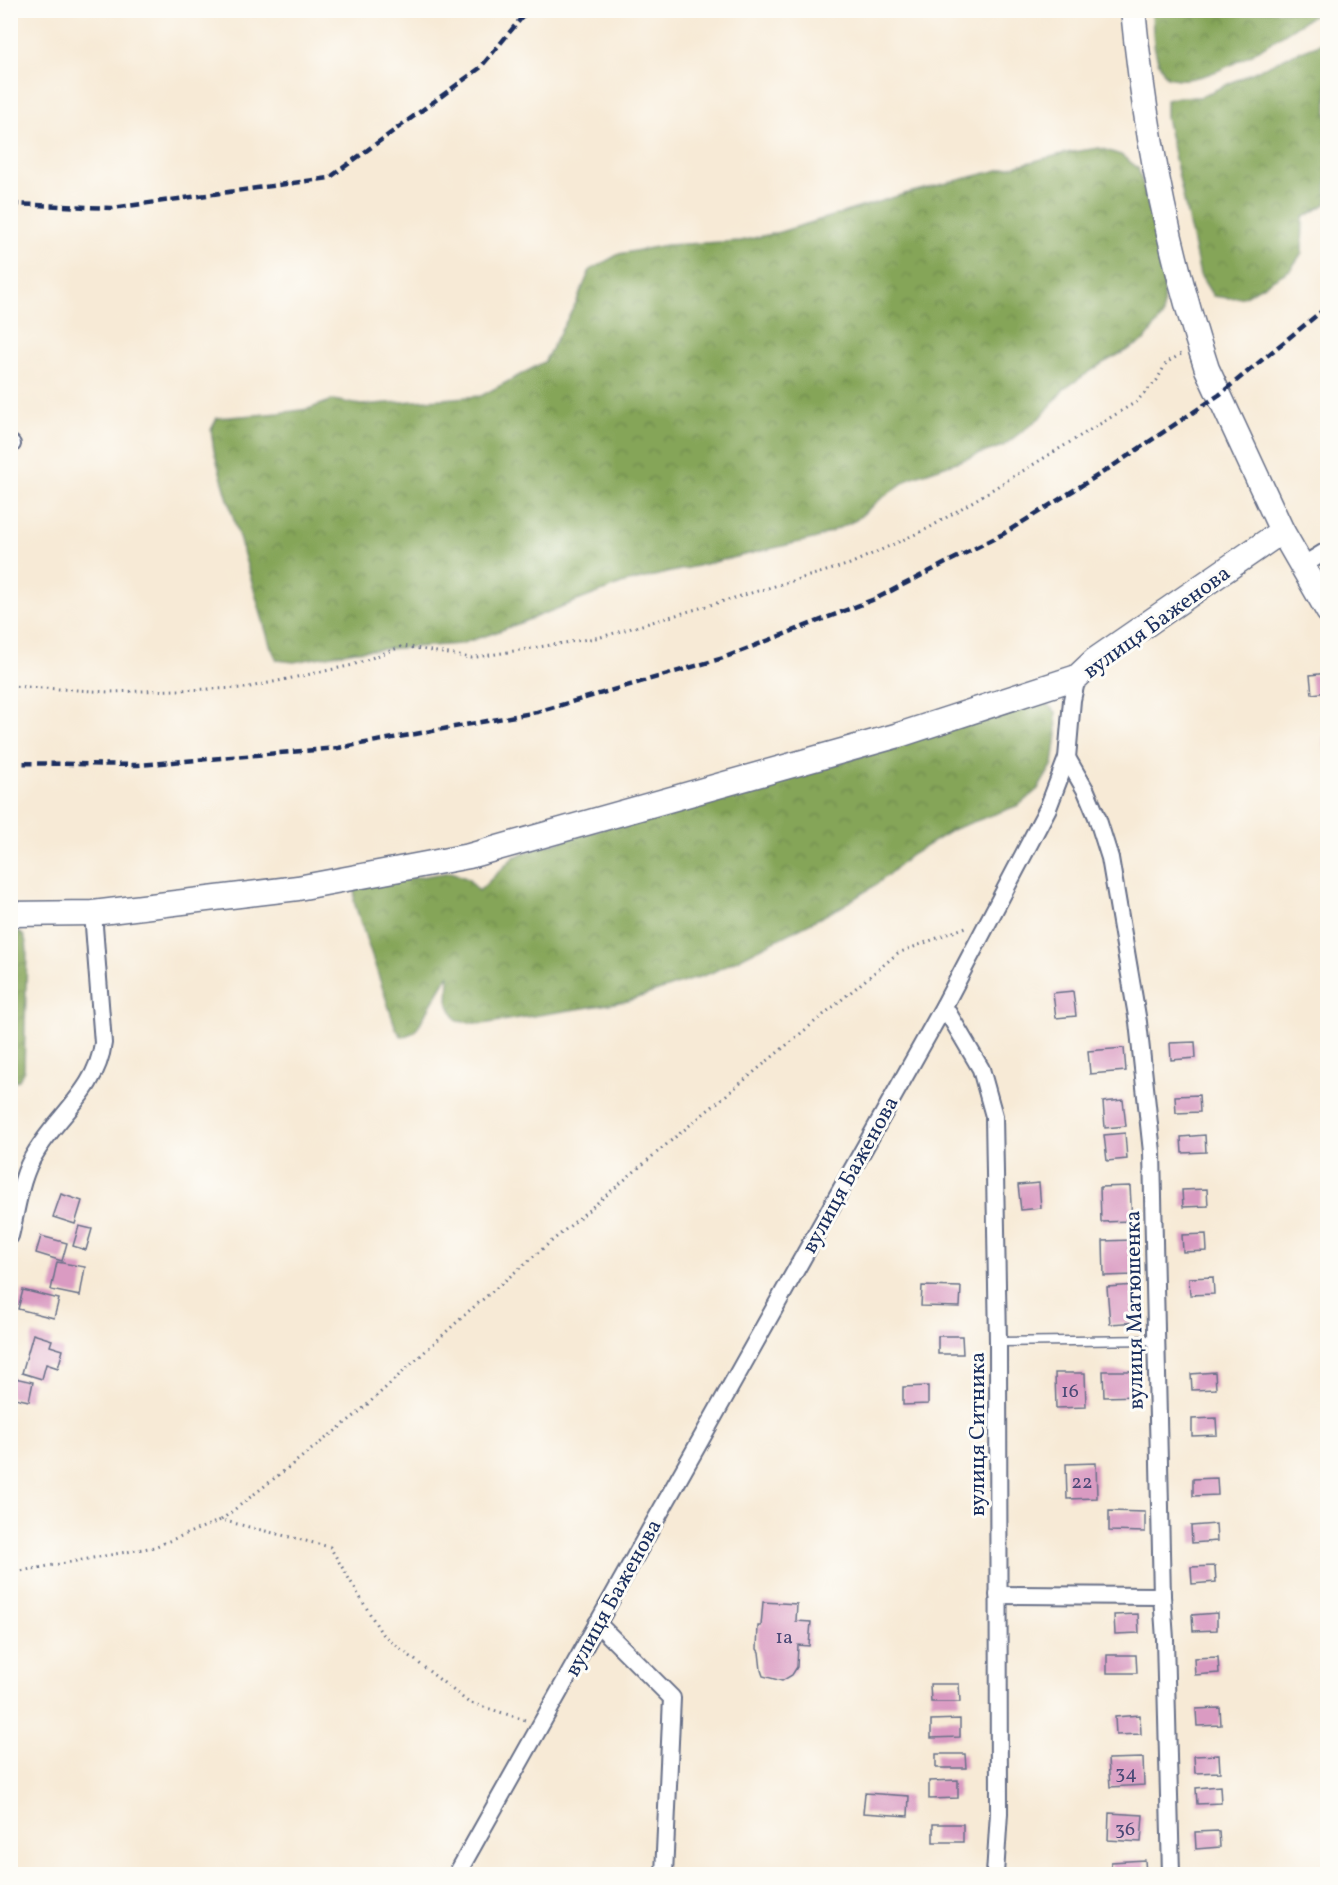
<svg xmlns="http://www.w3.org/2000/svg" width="1338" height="1885" font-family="Vollkorn,serif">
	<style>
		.forest { fill: url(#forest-crowns); stroke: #506a5c; stroke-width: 1.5 }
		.building { fill: #da9bc2 }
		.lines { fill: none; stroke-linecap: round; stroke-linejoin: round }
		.lane-casing { stroke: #687088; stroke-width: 11 }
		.street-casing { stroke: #687088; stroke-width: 20 }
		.secondary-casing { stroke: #687088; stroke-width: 27 }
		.path { stroke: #687088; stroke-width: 3; stroke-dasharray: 1.5 4.5; stroke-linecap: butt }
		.lane { stroke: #fff; stroke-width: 8 }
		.street { stroke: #fff; stroke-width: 16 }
		.secondary { stroke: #fff; stroke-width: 24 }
		.rail { stroke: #1b2f5e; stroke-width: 4.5; stroke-dasharray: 9 4.5; stroke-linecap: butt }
		.labels { text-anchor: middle; stroke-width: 6; stroke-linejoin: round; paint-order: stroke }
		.number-label { font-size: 20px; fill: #4b4a77 }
		.street-label { font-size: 22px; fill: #1b2f5e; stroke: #fdfcf7 }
	</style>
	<defs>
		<pattern id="forest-crowns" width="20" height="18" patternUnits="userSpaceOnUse" patternTransform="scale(1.5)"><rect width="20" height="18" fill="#85a559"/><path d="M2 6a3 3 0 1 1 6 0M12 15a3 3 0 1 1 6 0" fill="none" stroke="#6c874d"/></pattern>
	</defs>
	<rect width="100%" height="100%" fill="#fdfcf7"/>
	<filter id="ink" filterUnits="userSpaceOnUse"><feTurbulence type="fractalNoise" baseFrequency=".0167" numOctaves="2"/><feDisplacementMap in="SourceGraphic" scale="12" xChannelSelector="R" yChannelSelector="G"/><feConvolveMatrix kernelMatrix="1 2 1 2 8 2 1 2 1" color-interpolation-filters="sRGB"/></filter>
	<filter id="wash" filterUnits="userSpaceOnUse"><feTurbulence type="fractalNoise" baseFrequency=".008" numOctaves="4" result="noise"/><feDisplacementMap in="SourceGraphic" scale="24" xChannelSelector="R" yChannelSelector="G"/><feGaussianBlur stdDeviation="1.35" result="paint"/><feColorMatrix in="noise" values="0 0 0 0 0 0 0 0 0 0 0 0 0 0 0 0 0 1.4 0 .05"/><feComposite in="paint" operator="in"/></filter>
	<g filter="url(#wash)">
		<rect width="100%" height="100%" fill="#f7ead6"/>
		<g class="forest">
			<path d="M1152 11V10L1320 11C1285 32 1226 77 1185 79 1179 80 1172 78 1167 77 1152 58 1153 34 1152 11Z"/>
			<polygon points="1327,41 1327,203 1303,218 1302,253 1290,270 1243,297 1228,298 1213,296 1200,275 1166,117 1166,100 1179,97 1200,97 1291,55"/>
			<polygon points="1099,148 1121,155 1138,168 1146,194 1164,281 1163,316 1144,341 1103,363 1064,389 1042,416 1003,446 910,478 878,501 856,520 817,538 624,583 494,633 460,644 355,651 294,662 277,660 270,645 214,451 211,430 217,418 279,413 308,409 333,400 361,405 481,396 544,362 576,303 590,270 619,254 666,245 741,241 780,232 904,194 1066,153"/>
			<polygon points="1047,704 1056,712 1057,735 1053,764 1038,789 1019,805 954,829 911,855 877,884 841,907 711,973 628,1001 482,1024 457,1021 448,1003 449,974 415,1032 402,1037 396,1029 354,902 355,889 367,885 451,872 468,879 479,891 514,857 541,847 666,810 785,780 1024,705"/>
			<path d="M11 929C25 933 26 937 27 951L24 1070 19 1080 11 1082Z"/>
		</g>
		<g id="blocks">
			<g class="building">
				<polygon points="10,361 15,362 12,389 10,388"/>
				<polygon points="1328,673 1328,692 1312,694 1310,675"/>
				<polygon points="1328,736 1328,756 1326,756 1323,737"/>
				<polygon points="1073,991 1076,1016 1056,1018 1053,993"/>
				<polygon points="1195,1042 1196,1058 1171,1060 1170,1043"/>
				<polygon points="1124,1048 1126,1071 1090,1074 1088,1051"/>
				<polygon points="1199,1095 1200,1112 1176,1113 1175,1096"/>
				<polygon points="1123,1100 1126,1126 1105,1128 1103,1102"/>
				<polygon points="1125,1133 1127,1159 1107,1161 1104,1135"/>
				<polygon points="1205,1135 1206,1152 1182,1153 1181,1137"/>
				<polygon points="1039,1183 1041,1208 1021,1210 1018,1185"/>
				<polygon points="1130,1186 1132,1221 1101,1222 1100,1187"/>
				<polygon points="1207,1189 1208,1206 1183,1207 1182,1190"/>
				<polygon points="61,1194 82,1201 75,1224 53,1217"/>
				<polygon points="79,1226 92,1229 86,1250 73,1246"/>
				<polygon points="1206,1234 1207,1251 1183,1252 1182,1235"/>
				<polygon points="41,1236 67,1243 62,1261 36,1253"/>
				<polygon points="1133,1240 1134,1275 1104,1276 1103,1241"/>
				<polygon points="57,1262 85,1267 80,1296 51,1290"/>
				<polygon points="1213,1277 1214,1294 1190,1295 1189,1278"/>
				<polygon points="1136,1285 1139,1322 1110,1324 1107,1287"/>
				<polygon points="922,1286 961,1287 960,1307 921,1306"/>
				<polygon points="23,1290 59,1299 54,1318 18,1309"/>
				<polygon points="33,1334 52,1340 50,1346 63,1350 58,1368 46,1364 42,1379 22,1373"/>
				<polygon points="938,1336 962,1336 963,1354 938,1354"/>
				<polygon points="1103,1371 1138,1371 1138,1396 1104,1397"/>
				<polygon points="1215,1372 1216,1389 1192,1390 1191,1374"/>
				<polygon points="1055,1373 1085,1373 1086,1407 1056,1408"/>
				<polygon points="10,1377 33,1382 29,1401 10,1397"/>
				<polygon points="928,1386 928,1404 903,1405 903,1387"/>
				<polygon points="1216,1418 1217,1435 1192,1436 1192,1419"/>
				<polygon points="1096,1463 1097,1498 1067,1499 1066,1464"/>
				<polygon points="1217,1478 1218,1495 1193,1496 1193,1479"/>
				<polygon points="1109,1511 1145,1512 1145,1532 1109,1531"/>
				<polygon points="1216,1524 1217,1541 1192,1543 1191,1526"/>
				<polygon points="1215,1566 1216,1582 1192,1584 1191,1567"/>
				<polygon points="763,1602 797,1604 796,1621 811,1622 809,1646 798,1645 797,1667 792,1675 782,1681 763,1676 761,1670 759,1652 757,1649 758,1626 761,1626"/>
				<polygon points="1217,1613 1217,1630 1193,1631 1192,1615"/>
				<polygon points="1138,1614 1139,1633 1115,1634 1114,1615"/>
				<polygon points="1107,1655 1136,1655 1137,1673 1107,1673"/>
				<polygon points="1218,1657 1219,1673 1195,1675 1194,1658"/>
				<polygon points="930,1684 959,1684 960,1702 931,1702"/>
				<polygon points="1220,1708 1221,1725 1197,1726 1196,1709"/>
				<polygon points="1140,1715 1141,1734 1116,1735 1115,1717"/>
				<polygon points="960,1719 960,1737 931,1738 931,1720"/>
				<polygon points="936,1754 965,1754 966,1768 936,1768"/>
				<polygon points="1219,1755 1220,1772 1195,1773 1194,1756"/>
				<polygon points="1143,1758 1144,1785 1110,1787 1108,1759"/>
				<polygon points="958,1780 958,1798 929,1799 929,1781"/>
				<polygon points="1220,1786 1221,1803 1197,1804 1196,1788"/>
				<polygon points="865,1793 909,1796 908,1816 863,1813"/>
				<polygon points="1109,1813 1143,1815 1141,1842 1108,1840"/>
				<rect x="933" y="1824" width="30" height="18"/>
				<polygon points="1219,1831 1220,1847 1196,1849 1195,1832"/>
				<polygon points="1145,1860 1146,1874 1112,1874 1111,1862"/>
			</g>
		</g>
	</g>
	<g filter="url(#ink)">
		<use href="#blocks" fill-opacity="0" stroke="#687088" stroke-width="1.5"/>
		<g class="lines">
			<defs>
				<polyline id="lane" points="998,1342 1156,1340"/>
				<g id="street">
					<polyline points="10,443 12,444"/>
					<polyline points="1302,566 1328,550"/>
					<polyline points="1067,758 1086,791 1097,817 1110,858 1138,1022 1152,1152 1162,1596 1165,1639 1171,1874"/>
					<polyline points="944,1006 981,1069 994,1116 998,1342 999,1813 995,1874"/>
					<path d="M10 1236C17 1209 20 1176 36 1152 59 1114 97 1089 103 1043L93 913"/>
					<polyline points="998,1595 1162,1596"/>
					<polyline points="597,1623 672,1698 664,1874"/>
					<polyline points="457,1874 944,1006 1048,808 1067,758 1072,700 1077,677"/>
				</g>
				<g id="secondary">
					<path d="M1133 10C1145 133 1168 252 1207 369L1282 531 1328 611"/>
					<polyline points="10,914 93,913 298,888 469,856 899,735 1077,677 1095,660 1282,531"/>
				</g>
			</defs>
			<use href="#lane" class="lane-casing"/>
			<use href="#street" class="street-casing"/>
			<use href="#secondary" class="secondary-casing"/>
			<g class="path">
				<polyline points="10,686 109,692 245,688 353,665 403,646 471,658 601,637 850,564 929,528 1136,402 1157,380 1166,363 1181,354"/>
				<polyline points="221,1520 357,1414 469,1311 661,1149 898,953 966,927"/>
				<polyline points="10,1573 154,1547 221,1520 330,1547 382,1634 468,1702 525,1720"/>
			</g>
			<use href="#lane" class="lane"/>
			<use href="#street" class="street"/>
			<use href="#secondary" class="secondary"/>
			<g class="rail">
				<polyline points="10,204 113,208 329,178 480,68 528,10"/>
				<polyline points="10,763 138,765 338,748 537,712 723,658 875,599 1003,534 1105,471 1219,395 1328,306"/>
			</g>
		</g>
	</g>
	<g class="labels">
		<g class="number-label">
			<text x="1070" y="1397">16</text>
			<text x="1082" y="1488">22</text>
			<text x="784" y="1643">1а</text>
			<text x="1126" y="1779">34</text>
			<text x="1125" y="1835">36</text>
		</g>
		<g class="street-label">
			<text transform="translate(1156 621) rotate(-36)" y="8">вулиця Баженова</text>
			<text transform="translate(849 1174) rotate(-61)" y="8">вулиця Баженова</text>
			<text transform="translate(1133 1310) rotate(-91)" y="8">вулиця Матюшенка</text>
			<text transform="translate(976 1434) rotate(-90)" y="8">вулиця Ситника</text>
			<text transform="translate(612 1597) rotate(-61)" y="8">вулиця Баженова</text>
		</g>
	</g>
	<rect width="1338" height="1885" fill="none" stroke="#fdfcf7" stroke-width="36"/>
</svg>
